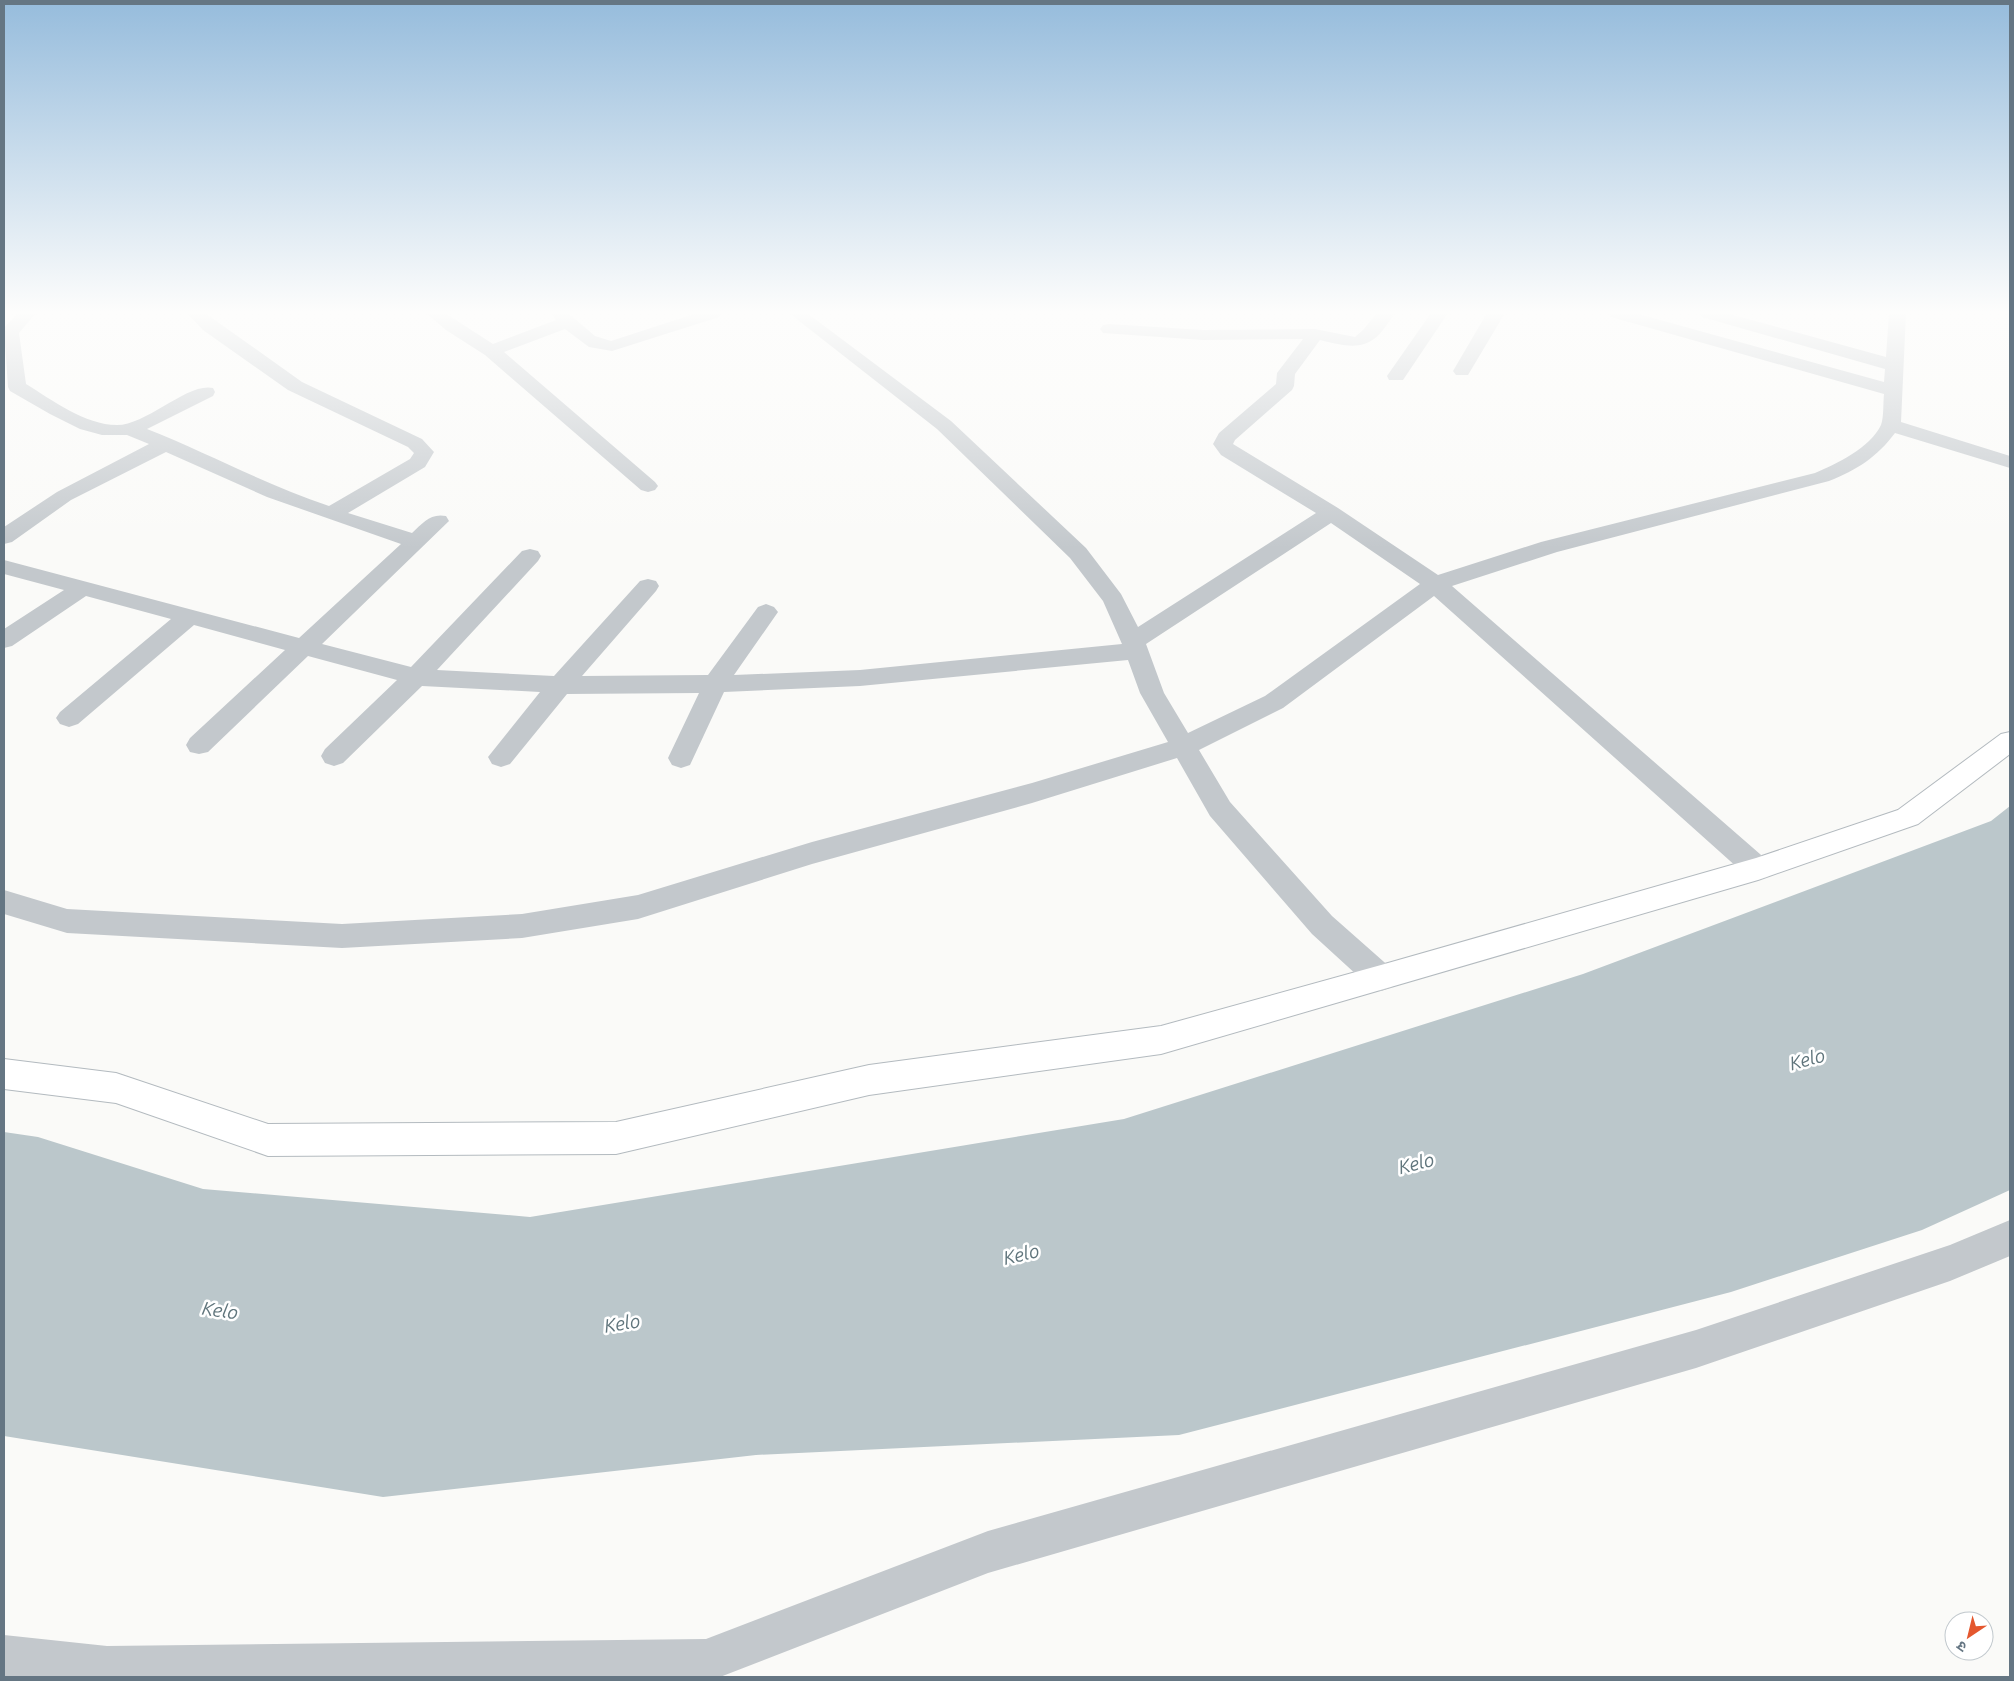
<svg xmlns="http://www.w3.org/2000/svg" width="2014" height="1681" font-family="Ubuntu,'Noto Sans Devanagari',sans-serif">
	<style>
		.water { fill: #bbc7cb }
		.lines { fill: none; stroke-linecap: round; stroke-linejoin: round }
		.secondary-casing { stroke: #b3babf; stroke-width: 2 }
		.street { fill: #c3c8cc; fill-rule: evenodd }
		.secondary { fill: #fff; fill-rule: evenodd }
		.labels { text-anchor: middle; stroke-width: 5; stroke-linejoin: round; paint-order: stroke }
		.near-water-label { font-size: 19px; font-style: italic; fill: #60757c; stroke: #fff }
	</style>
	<rect width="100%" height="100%" fill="#fafaf8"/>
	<polygon class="water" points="2010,806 2010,1190 1922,1230 1731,1292 1179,1435 756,1455 383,1497 4,1436 4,1132 38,1137 203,1189 530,1217 1124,1119 1583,974 1991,821"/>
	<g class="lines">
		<defs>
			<polygon id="secondary" points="2010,732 2010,754 1918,824 1758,880 1161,1054 869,1095 616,1154 268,1156 116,1103 4,1089 4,1059 116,1073 268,1124 616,1122 869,1065 1161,1026 1381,965 1756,858 1898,810 2001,734"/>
		</defs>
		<use href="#secondary" class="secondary-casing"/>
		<g class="street">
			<path d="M18 313H36L19 333 26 384C52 400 85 425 117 425 147 425 188 382 213 388L215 392 213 396 147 429C208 453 266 485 329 506L410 459 414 453 408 447 288 390 203 330 187 313H205L302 382 422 439 434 452 425 467 348 513 412 533C423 523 430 513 446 516L449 521 322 644 411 667 522 551 530 549 538 551 541 556 538 561 437 670 554 676 640 581 648 579 656 581 659 586 656 591 582 676 708 675 758 607 766 604 774 607 778 612 734 675 860 670 1122 644 1103 601 1070 558 937 429 789 313H807L951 421 1086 548 1121 594 1138 627 1316 513 1221 455 1213 444 1219 433 1276 384 1277 373 1303 339 1203 340 1103 333 1100 329 1103 325 1109 324 1203 330 1315 329 1355 337 1363 330 1377 313H1394C1374 350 1358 350 1320 340L1295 374 1294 386 1292 390 1235 440 1233 444 1338 508 1438 575 1541 542 1815 473C1836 464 1870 448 1881 425 1884 417 1883 403 1884 394L1611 317 1609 313H1635L1884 382 1885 369 1702 317 1699 313H1726L1886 357 1889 313H1906L1901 422 2010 456V468L1895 433C1877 457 1857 470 1829 481L1557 552 1452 586 1768 861 1772 869 1768 877 1758 880 1748 877 1434 596 1283 708 1199 750 1230 802 1332 916 1392 969 1396 978 1392 987 1381 991 1370 987 1312 934 1210 816 1177 758 1032 803 812 864 638 919 522 938 342 948 67 933 4 914V890L67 909 342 924 522 914 638 895 812 842 1032 783 1168 742 1140 693 1128 660 860 686 724 692 690 765 681 768 672 765 668 758 699 693 567 694 510 764 501 767 492 764 488 757 540 692 422 686 343 763 334 766 325 763 321 756 325 749 397 680 308 656 208 752 199 754 190 752 186 745 190 738 285 650 194 625 78 724 69 727 60 724 56 718 60 712 171 619 86 596 12 646 4 648V629L64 590 4 574V560L299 638 401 544 267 497 166 452 71 500 12 542 4 544V527L57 492 149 444 127 435H102L80 429 50 414 10 391 8 387 4 328ZM1331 523 1420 584 1265 696 1188 733 1164 693 1146 644Z"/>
			<polygon points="426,313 445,313 493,344 556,320 551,313 568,313 595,336 611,341 697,313 722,313 719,317 612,351 589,347 565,329 504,352 655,482 658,486 655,490 648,492 641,490 485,355 446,330"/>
			<polygon points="1431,313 1448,313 1403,380 1389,380 1387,376"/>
			<polygon points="1487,313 1505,313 1468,375 1456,375 1453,371"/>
			<polygon points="2010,1220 2010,1256 1950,1281 1696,1368 988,1573 720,1677 4,1677 4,1635 107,1646 706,1639 988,1531 1696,1330 1950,1245"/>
		</g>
		<use href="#secondary" class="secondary"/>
	</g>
	<linearGradient id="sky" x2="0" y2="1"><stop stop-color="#96bcdc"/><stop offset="0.57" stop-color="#fdfdfc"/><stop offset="1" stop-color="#fdfdfc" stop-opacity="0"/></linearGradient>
	<rect width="2014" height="548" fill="url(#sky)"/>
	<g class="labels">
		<g class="near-water-label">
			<text transform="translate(1807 1059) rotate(-15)" y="7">Kelo</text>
			<text transform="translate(1416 1163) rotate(-14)" y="7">Kelo</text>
			<text transform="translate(1021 1254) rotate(-13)" y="7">Kelo</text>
			<text transform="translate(220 1310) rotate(8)" y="7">Kelo</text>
			<text transform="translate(622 1323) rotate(-9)" y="7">Kelo</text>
		</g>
	</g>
	<rect width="2014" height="1681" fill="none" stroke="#657683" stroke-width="10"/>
	<g transform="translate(1969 1636) rotate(215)"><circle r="24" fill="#ffffff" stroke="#c1c8cd"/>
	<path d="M0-4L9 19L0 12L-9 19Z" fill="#e4572e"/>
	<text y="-8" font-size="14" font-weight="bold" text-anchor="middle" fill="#657683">उ</text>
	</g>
</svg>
